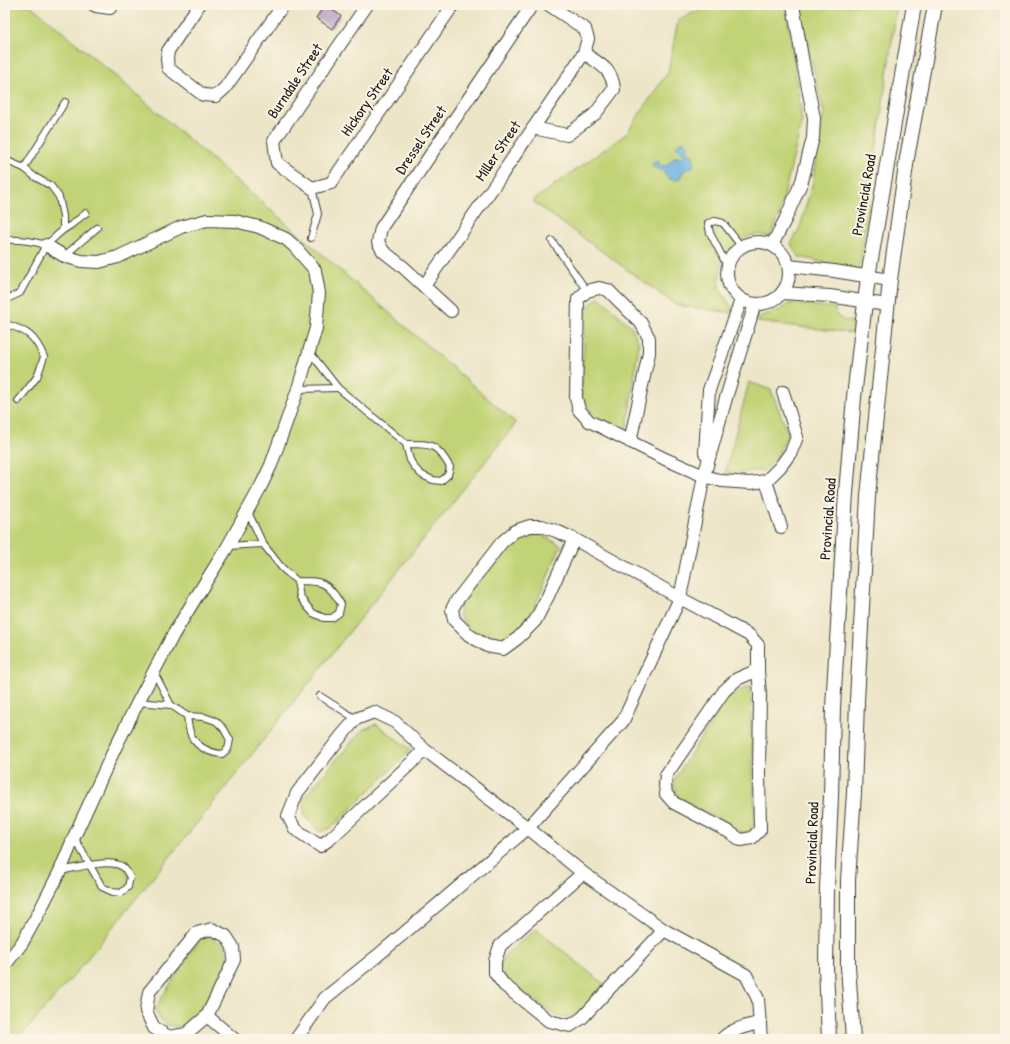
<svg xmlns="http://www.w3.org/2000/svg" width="1010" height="1044" font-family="'Patrick Hand',sans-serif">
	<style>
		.green { fill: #c1d376; stroke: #6e7849 }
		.water { fill: #6bb4e3; stroke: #446880 }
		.building { fill: #b69dc5 }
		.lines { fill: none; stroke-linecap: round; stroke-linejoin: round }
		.service-casing { stroke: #3b3a36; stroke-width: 8 }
		.minor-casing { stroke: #3b3a36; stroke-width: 14 }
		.tertiary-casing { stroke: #3b3a36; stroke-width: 16 }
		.service { stroke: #fff; stroke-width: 6 }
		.minor { stroke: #fff; stroke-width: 12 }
		.tertiary { stroke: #fff; stroke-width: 14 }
		.labels { text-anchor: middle; stroke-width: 4; stroke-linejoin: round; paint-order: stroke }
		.street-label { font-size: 15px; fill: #1c1c1c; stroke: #fcf5e5 }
	</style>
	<rect width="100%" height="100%" fill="#fcf5e5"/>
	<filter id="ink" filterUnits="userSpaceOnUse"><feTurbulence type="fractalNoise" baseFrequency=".025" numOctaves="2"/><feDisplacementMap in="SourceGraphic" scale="8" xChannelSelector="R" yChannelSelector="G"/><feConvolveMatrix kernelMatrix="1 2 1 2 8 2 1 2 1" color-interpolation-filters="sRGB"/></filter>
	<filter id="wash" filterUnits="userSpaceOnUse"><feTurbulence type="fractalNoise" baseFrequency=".012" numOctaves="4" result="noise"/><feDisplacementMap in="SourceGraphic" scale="16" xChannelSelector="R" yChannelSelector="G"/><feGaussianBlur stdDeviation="0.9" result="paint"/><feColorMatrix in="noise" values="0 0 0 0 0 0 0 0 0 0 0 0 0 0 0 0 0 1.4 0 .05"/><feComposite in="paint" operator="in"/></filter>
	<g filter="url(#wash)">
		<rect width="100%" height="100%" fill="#ece5c7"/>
		<g class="green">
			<polygon points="5,5 30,5 105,67 309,243 516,423 202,817 75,974 18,1039 5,1039"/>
			<polygon points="707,5 786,5 802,121 779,216 770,237 759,234 746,237 733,248 721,263 719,288 732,308 732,313 676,305 532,201 626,134 668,72 678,21"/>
			<polygon points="798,5 897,5 859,270 799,257 791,244 800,227 813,182 818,138 824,113"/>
			<polygon points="599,297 632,327 639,344 627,428 596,418 581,396 586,309"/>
			<polygon points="790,303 835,308 836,315 843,320 853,322 852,333 758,322 761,316 780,310"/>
			<polygon points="749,382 771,390 788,434 776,458 765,470 725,474"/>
			<polygon points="539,534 561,545 530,618 504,643 473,635 459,615 460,601 515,538"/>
			<polygon points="750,686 755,825 746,834 678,798 673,782 727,697"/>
			<polygon points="376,724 411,750 331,828 319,832 305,817 302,800 362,730"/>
			<polygon points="536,929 605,985 582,1012 571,1017 556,1016 507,980 500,968 503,959 507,953"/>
			<path d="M209 936 225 946 227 960 203 1008 186 1026C166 1027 165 1026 154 1010L198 940Z"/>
		</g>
		<polygon class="water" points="680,142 685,142 687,144 688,150 694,158 694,163 693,166 690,168 684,170 679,179 675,180 669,179 662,170 654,168 652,163 654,161 658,161 660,165 665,166 669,163 675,157 683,157 684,155 684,152 680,151 677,147 677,145"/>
		<g id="blocks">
			<polygon class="building" points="325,5 341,16 332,29 316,18"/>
		</g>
	</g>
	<g filter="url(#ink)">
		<use href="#blocks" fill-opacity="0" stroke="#3b3a36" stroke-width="1"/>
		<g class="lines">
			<defs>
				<g id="service">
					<polyline points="5,160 24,168 35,177 51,186 59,197 63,216 63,230 46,245 20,293 5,300"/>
					<polyline points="24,168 65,102"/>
					<polyline points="63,230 71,225 86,213"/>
					<polyline points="311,238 318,214 312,188"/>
					<path d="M5 240C20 239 32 241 46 245"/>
					<polyline points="552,241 587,291"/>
					<polyline points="64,256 97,228"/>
					<polyline points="727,266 720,252 710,233 708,223 715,221 723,223 741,246"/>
					<path d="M5 324C27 330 35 336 44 357L37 377 18 401"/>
					<path d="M338 388 406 444 410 460 415 468 422 475 433 480 441 481 448 475 450 467C436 443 432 444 406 444"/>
					<polyline points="298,389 338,388 309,351"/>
					<path d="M248 512 263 544 282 568 297 581 300 597 306 605 313 613 324 618H332L339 613 341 604C327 581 322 581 297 581"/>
					<polyline points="228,546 263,544"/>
					<path d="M154 672 171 705 187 716 204 717 216 721 224 729 230 740 228 749 222 754C209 753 193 745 190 732 188 726 188 721 187 716"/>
					<polyline points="320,696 356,719"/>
					<polyline points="138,702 171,705"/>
					<path d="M61 871C75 868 110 858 123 867 126 869 128 874 130 877L128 887 121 893 113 892 102 887 74 837"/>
				</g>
				<g id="minor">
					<polyline points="94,5 96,6 110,8 113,5"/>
					<polyline points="199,5 168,51 167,59 168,68 203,95 216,96 225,88 283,5"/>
					<polyline points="367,5 274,141 277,163 312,188 331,183 453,5"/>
					<polyline points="549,5 585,29"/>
					<path d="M533 128 567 135 595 114 614 89C612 68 599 64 584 53"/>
					<circle cx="758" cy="273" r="31"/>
					<polyline points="772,245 785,220 802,181 813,138 814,118 803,63 793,5"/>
					<polyline points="789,266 834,271 890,280"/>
					<polyline points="424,286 496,183 584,53 588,39 585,29"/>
					<polyline points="782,293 830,296 887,305"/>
					<polyline points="451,311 402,266 383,251 378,242 381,228 532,5"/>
					<polyline points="630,442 649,353 649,338 641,323 608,290 599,288 587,291 578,299 576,398 579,410 589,421 665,459 704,476 722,481 750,483 766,481 780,467 791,452 797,437 783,392"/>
					<polyline points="705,453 709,390 741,300"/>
					<polyline points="766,481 781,527"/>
					<polyline points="574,539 548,596 535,621 518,638 503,649 487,646 469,635 454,620 452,609 457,600 502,542 515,531 530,526 542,526 556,531 574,539 680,598 749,635 758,645 758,670 760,695 759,774 760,830 752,838 741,840 729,832 674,803 666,794 665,785 666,775 724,691 737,679 758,670"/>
					<polyline points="425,750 331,838 320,846 295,829 288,816 297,793 342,735 356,719 374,712 395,722 425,750 528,828 583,873 664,930 746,975 758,999 761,1039"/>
					<polyline points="583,873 500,946 495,961 495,973 504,985 549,1021 570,1026 582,1018 664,930"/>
					<polygon points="212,929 226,936 233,947 234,960 207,1016 186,1034 169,1037 154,1028 146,1011 149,992 197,933"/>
					<polyline points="5,965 22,943 37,916 60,871 74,837 115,748 138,702 173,635 198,594 228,546 261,486 271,465 298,389 316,328 319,293 315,270 294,246 286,239 259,227 235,221 207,220 181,227 118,257 99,262 81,261 64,256 46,245"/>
					<polyline points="207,1016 234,1039"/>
					<polyline points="296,1039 325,998 377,956 528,828 623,721 680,598 704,476 726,398 755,304"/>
					<path d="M722 1039C730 1030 749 1025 760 1023"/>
				</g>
				<g id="tertiary">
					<polyline points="829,1039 826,967 827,888 831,796 833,707 846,493 854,397 868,277 914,5"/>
					<polyline points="853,1039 848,966 848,880 854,793 857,701 868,496 890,280 907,158 935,5"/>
				</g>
			</defs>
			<use href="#service" class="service-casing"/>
			<use href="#minor" class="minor-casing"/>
			<use href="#tertiary" class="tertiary-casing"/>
			<use href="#service" class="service"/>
			<use href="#minor" class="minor"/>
			<use href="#tertiary" class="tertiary"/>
		</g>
	</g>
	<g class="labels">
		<g class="street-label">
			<text transform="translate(295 81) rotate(-56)" y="5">Burndale Street</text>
			<text transform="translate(367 102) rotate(-55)" y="5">Hickory Street</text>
			<text transform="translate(421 140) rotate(-56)" y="5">Dressel Street</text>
			<text transform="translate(498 151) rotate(-56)" y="5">Miller Street</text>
			<text transform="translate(864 195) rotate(-80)" y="5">Provincial Road</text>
			<text transform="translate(828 519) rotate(-86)" y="5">Provincial Road</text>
			<text transform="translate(812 843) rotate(-88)" y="5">Provincial Road</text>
		</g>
	</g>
	<rect width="1010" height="1044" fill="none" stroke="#fcf5e5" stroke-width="20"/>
</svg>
